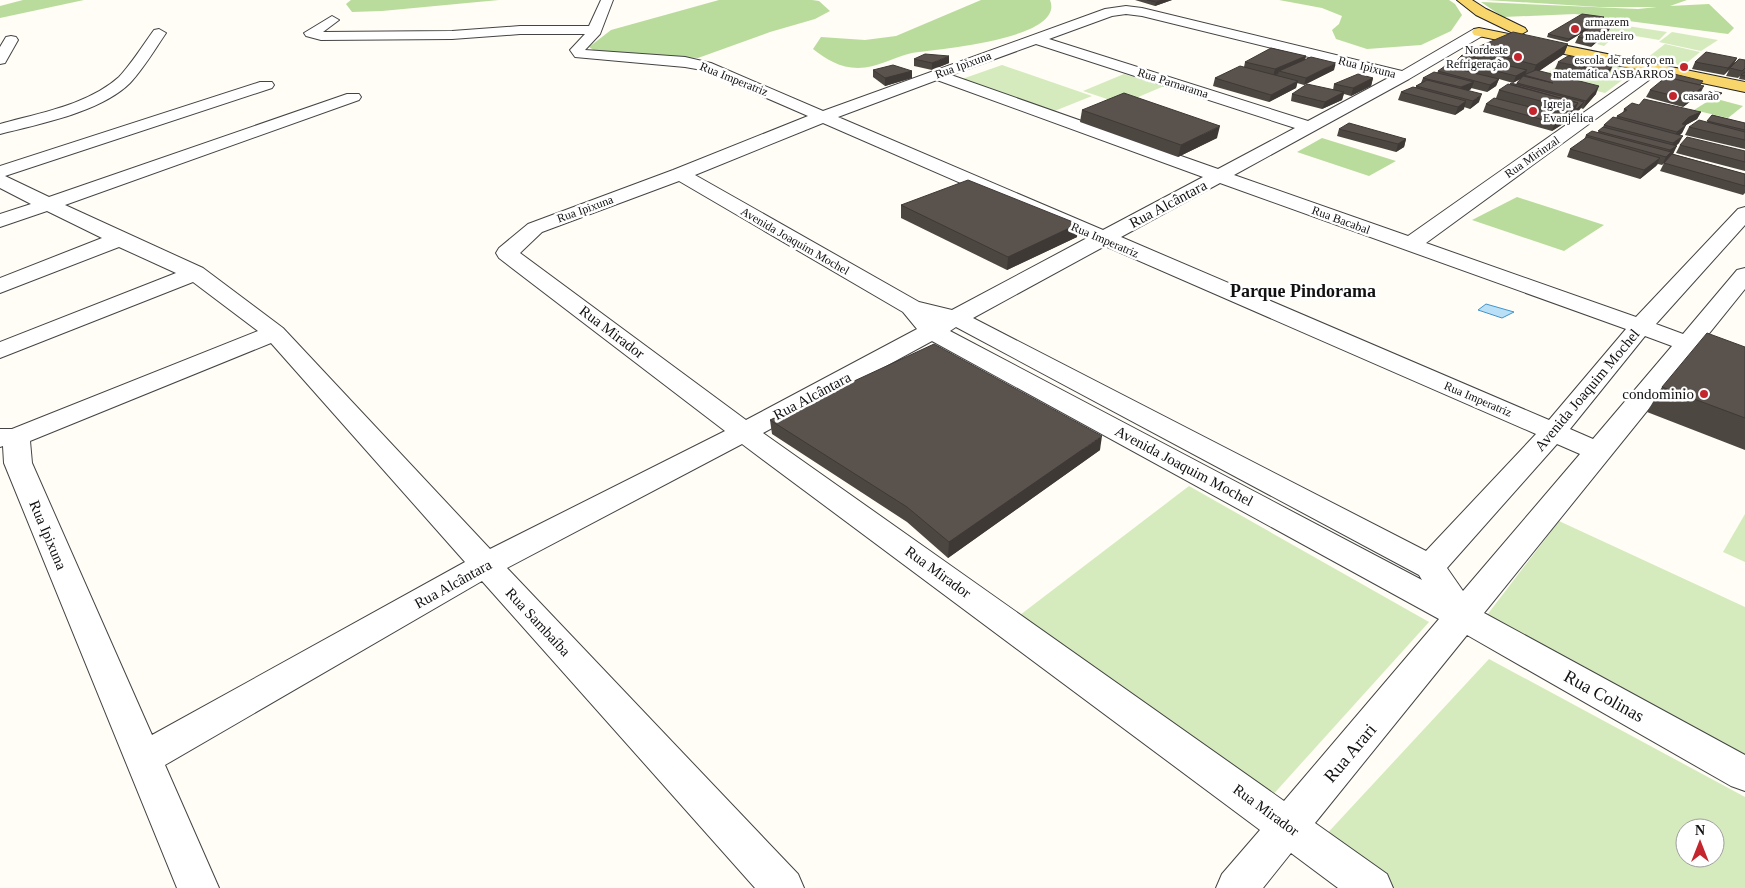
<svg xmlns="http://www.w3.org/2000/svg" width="1745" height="888" font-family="Georgia,serif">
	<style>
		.green { fill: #d5ebbd; fill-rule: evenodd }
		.forest { fill: #b9dc9c }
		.water { fill: #b9e0f7; stroke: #3f96cf }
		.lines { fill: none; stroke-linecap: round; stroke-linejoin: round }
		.minor-casing { stroke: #444; stroke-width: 2 }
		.major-casing { stroke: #222; stroke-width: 2 }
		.minor { fill: #fff; fill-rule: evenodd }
		.major { fill: #f9d66b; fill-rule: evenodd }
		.wall { fill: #4d4742 }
		.shaded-wall { fill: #3f3936 }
		.building { fill: #5a524d; stroke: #3f3936 }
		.poi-dot { fill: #c4262e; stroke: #fff; stroke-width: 2 }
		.labels { text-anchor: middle; stroke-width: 5; stroke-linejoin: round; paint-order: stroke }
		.far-poi-label { font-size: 12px; fill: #111; stroke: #fff; text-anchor: start }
		.far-street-label { font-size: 12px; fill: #111; stroke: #fff }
		.street-label { font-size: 15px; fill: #111; stroke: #fff }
		.poi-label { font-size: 15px; fill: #111; stroke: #fff; text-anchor: end }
		.quarter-label { font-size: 18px; font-weight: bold; fill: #111; stroke: #fff }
		.near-street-label { font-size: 18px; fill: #111; stroke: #fff }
	</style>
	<rect width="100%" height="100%" fill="#fffdf5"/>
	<g class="green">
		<polygon points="1614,24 1667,32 1659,40 1618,33 1604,46 1597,44 1611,33 1603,31"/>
		<polygon points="1672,32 1718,40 1701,51 1659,42"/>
		<polygon points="1665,44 1700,52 1683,66 1647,58"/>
		<polygon points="1570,57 1637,69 1605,93 1542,77"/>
		<polygon points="1002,65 1092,96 1052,112 962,79"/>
		<polygon points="1124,74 1164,86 1122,104 1083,91"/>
		<polygon points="1189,486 1429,622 1269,799 1020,615"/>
		<polygon points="1745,514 1745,562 1723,552"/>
		<polygon points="1559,521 1745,607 1745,758 1484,619"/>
		<path d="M1489 659 1745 797V888H1390L1322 839ZM1685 828H1715V858H1685Z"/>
	</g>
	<g class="forest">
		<polygon points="23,0 84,0 0,18 0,6"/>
		<polygon points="351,0 499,0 382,11 352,12 346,4"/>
		<polygon points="719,0 812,0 819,1 830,11 815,19 770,32 698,58 598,53 589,47 611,30"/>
		<path d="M981 0H1050C1066 40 934 49 912 53 894 57 877 68 858 68 840 68 826 59 813 49L821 37 865 40 896 36Z"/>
		<polygon points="1279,0 1449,0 1455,4 1462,15 1451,31 1421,45 1367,49 1336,39 1332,30 1339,24 1342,16 1322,8"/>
		<polygon points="1486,0 1687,0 1670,6 1709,4 1734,28 1728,34 1575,14 1503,17 1481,2 1638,9 1657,7 1599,7"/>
		<polygon points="1713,98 1743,106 1728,118 1694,110"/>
		<polygon points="1322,138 1396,161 1369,176 1297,152"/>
		<polygon points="1517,197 1604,225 1564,251 1472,220"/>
	</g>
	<polygon class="water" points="1486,304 1514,312 1502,318 1478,310"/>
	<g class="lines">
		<defs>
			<g id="minor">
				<path d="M601 0H613L600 34 585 50 685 57 711 63 823 111 1105 9 1126 6 1142 8 1402 71 1474 29H1484L1486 32 1484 35 1409 79 1234 175 1408 236 1650 66H1660L1663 69 1660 72 1426 243 1636 317 1738 209 1745 207V225L1656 324 1683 334 1737 270 1745 268V289L1703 341 1745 356V371L1693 354 1484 613 1745 755V791L1731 786 1467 635 1315 823 1387 874 1393 888H1338L1291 853 1263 888H1216L1222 874 1260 830 742 444 507 568 798 874 804 888H755L482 581 165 765 219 888H177L4 463 3 446 0 447V429H12L258 331 193 282 0 358V342L176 273 119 247 0 293V278L102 238 47 211 0 227V214L31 204 0 188V166L260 82H272L274 85 272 88 5 176 49 197 347 94H359L361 97 359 100 65 205 203 268 283 328 490 549 725 431 499 258 496 253 499 248 528 224 673 170 808 116 702 70 685 67 575 57 570 50 585 34H520L452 39 321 40 306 36 304 33 332 16 339 20 323 32 452 31 520 26H589ZM1126 14 1142 16 1390 77 1308 121 1049 39 1112 16ZM1036 44 1295 128 1218 169 951 75ZM937 80 1203 177 1103 230 838 117ZM823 123 1087 238 952 310 919 302 695 175ZM679 181 903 312 917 329 746 420 520 253 542 232ZM1220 183 1626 329 1549 420 1121 237ZM1105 246 1536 434 1426 551 973 318ZM956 327 1419 575 1422 580 950 331ZM1645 336 1672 346 1593 439 1570 429ZM932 341 1439 619 1284 801 763 433ZM271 343 465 562 152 735 32 463 30 441ZM1557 444 1580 454 1463 591 1447 568Z"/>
				<path d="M159 29 166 33C155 49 144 68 130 83 101 112 39 124 0 134V124C39 113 88 105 119 77 132 63 143 45 154 30Z"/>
				<polygon points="11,36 16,37 18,40 5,63 0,64 0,47 6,37"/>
			</g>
			<g id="major">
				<polygon points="1457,0 1472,0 1486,9 1525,28 1527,31 1520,35 1515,34 1476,15"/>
				<polygon points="1479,28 1745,82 1745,92 1474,35 1472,32 1474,29"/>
			</g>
		</defs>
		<use href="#minor" class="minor-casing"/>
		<use href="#major" class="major-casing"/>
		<use href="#minor" class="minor"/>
		<use href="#major" class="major"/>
	</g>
	<g class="wall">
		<polygon points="1135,0 1172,0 1155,6"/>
		<polygon points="1602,20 1598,23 1611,26 1608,32 1591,47 1575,43 1578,37 1582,33 1567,42 1547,37 1548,34"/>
		<polygon points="1568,44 1564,54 1539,71 1596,94 1583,109 1581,108 1574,116 1572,116 1565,123 1563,123 1563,124 1552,131 1483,112 1486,104 1496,98 1499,90 1516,84 1520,79 1513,83 1499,79 1496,86 1487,92 1471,88 1471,89 1468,91 1479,102 1470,109 1464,107 1464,109 1455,115 1398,100 1401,92 1416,87 1416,86 1421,83 1423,78 1437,73 1438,71 1477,74 1453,68 1456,61 1471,57 1473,49"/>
		<polygon points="1306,56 1305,60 1334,70 1304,85 1297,83 1296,88 1269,102 1213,86 1215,78 1244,67 1245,62"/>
		<polygon points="1737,58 1734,64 1745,68 1745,80 1739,79 1740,76 1738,78 1726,76 1729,70 1724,75 1692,69 1695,62"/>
		<polygon points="914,59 949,63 932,70 914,66"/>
		<polygon points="1558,62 1610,72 1602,79 1555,69"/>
		<polygon points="873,70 912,71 912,78 885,86 873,77"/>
		<polygon points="1373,78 1371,86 1351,96 1344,94 1342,100 1322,109 1291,101 1292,94 1333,90 1334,84"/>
		<polygon points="1701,86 1700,94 1683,107 1646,97 1650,90"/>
		<polygon points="1709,90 1722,93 1718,99 1707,96"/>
		<polygon points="1639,105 1701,112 1697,119 1686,125 1682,133 1680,135 1679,143 1676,146 1673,154 1745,174 1745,193 1743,195 1660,171 1664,163 1670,156 1662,165 1658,164 1656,166 1640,179 1567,157 1570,149 1584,140 1586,135 1598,132 1603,127 1604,125 1616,118 1617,116 1623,113 1624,109"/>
		<polygon points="1082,110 1217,138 1178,157 1080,122"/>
		<polygon points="1712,115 1745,123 1745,149 1685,135 1689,127 1707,122"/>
		<polygon points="1339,129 1406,139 1404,147 1396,152 1337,136"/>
		<polygon points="1680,145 1745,151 1745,171 1676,153"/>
		<polygon points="901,205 1078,224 1077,237 1007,270 901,218"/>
		<polygon points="1745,347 1745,450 1647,412 1662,387"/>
		<polygon points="770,420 1100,450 948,558 907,522 772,434"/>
	</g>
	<g class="shaded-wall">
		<polygon points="1163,0 1172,0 1155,6 1156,2"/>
		<polygon points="1604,17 1602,20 1567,42 1569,39"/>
		<polygon points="1611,26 1608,32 1591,47 1594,40"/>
		<polygon points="1568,44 1564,54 1532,76 1536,65"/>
		<polygon points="949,56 949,63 932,70 932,63"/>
		<polygon points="1306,56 1304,63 1279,71 1278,74 1273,76 1275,69"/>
		<polygon points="1737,58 1733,65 1724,75 1728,68"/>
		<polygon points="1336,63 1334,70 1304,85 1306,78"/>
		<polygon points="1613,65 1610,72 1602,79 1606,72"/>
		<polygon points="1527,70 1525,75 1524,75 1522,78 1513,83 1516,76"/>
		<polygon points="912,71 912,78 885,86 885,78"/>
		<polygon points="1373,78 1371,86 1351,96 1353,88"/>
		<polygon points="1499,79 1496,86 1487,92 1490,85"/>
		<polygon points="1298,81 1296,88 1269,102 1271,95"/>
		<polygon points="1474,82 1471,89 1459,95 1461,87"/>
		<polygon points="1599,86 1596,94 1583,109 1586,101"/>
		<polygon points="1704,86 1700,94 1683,107 1687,99"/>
		<polygon points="1344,92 1342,100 1322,109 1325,102"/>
		<polygon points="1482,94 1479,102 1470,109 1473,101"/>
		<polygon points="1466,101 1464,109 1455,115 1458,107"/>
		<polygon points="1584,102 1580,109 1574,116 1577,109"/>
		<polygon points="1578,103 1571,117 1565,123 1571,109"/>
		<polygon points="1701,112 1697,119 1686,125 1682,124 1689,117"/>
		<polygon points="1566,116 1563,124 1552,131 1555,123"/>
		<polygon points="1686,125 1682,133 1673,140 1677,132"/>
		<polygon points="1220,126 1217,138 1178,157 1181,145"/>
		<polygon points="1683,136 1679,143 1671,149 1677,146 1673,154 1669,157 1667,160 1662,165 1673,143"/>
		<polygon points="1406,139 1404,147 1396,152 1398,144"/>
		<polygon points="1660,158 1656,166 1640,179 1644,170"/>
		<polygon points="1078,224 1077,237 1007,270 1008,257"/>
		<polygon points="1102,436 1100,450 948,558 949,542"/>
	</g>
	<g class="building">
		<polygon points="1147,0 1163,0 1156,2"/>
		<polygon points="1582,14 1604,17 1569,39 1548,34"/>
		<polygon points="1595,23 1611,26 1594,40 1578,37"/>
		<polygon points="1513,32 1568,44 1536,65 1473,49"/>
		<polygon points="1271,48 1306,56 1275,69 1245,62"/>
		<polygon points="1706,52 1737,58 1728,68 1695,62"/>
		<polygon points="925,54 949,56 932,63 914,59"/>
		<polygon points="1462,55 1527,70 1516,76 1456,61"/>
		<polygon points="1568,56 1613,65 1606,72 1558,62"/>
		<polygon points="1311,57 1336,63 1306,78 1279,71"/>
		<polygon points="1739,59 1745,60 1745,68 1742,71 1730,68"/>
		<polygon points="893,65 912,71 885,78 873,70"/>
		<polygon points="1240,66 1298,81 1271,95 1215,78"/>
		<polygon points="1445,66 1499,79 1490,85 1438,71"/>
		<polygon points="1536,70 1599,86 1586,101 1517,83 1523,76 1553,83 1524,75"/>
		<polygon points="1434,72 1474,82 1461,87 1423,78"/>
		<polygon points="1745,72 1745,76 1741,75"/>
		<polygon points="1358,74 1373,78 1353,88 1334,84"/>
		<polygon points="1674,74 1703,81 1700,85 1669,78"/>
		<polygon points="1666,77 1704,86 1687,99 1650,90"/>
		<polygon points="1427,80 1482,94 1473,101 1416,86"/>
		<polygon points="1511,83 1584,102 1577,109 1575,108 1578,103 1510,84"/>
		<polygon points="1307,84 1344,92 1325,102 1292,94"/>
		<polygon points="1508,84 1578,103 1571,109 1499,90"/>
		<polygon points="1413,87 1466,101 1458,107 1401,92"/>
		<polygon points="1709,90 1722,93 1720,95 1708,92"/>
		<polygon points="1124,93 1220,126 1181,145 1082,110"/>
		<polygon points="1494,98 1566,116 1555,123 1486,104"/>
		<polygon points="1644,99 1701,112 1689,117 1682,124 1686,125 1677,132 1617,116 1627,110 1624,109 1632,103 1639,105"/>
		<polygon points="1712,115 1745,123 1745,130 1707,121"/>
		<polygon points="1613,117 1683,136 1673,143 1604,125"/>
		<polygon points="1699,120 1745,132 1745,140 1689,127"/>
		<polygon points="1349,123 1406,139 1398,144 1339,129"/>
		<polygon points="1603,127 1677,146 1670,150 1598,131"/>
		<polygon points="1592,131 1671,152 1666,157 1586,135"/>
		<polygon points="1587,137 1660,158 1644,170 1570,149"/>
		<polygon points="1687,137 1745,151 1745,162 1680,145"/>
		<polygon points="1672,154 1745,174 1745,186 1664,163"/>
		<polygon points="968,180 1078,224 1008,257 901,205"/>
		<polygon points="1707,333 1745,347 1745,418 1662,387"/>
		<polygon points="934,344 1102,436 949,542 907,507 770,420"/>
	</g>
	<g class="poi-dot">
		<circle cx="1575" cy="29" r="5"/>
		<circle cx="1518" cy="57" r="5"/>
		<circle cx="1684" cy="67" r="5"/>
		<circle cx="1673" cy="96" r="5"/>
		<circle cx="1533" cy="111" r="5"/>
		<circle cx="1704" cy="394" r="5"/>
	</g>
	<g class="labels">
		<g class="far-poi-label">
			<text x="1585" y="26">armazem<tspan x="1585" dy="14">madereiro</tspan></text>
			<text x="1508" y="54" text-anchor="end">Nordeste<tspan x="1508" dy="14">Refrigeração</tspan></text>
			<text x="1674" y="64" text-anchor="end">escola de reforço em<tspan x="1674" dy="14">matemática ASBARROS</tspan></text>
			<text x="1683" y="100">casarão</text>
			<text x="1543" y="108">Igreja<tspan x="1543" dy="14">Evanjélica</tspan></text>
		</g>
		<g class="far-street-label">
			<text transform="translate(963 65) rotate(-20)" y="4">Rua Ipixuna</text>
			<text transform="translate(1367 67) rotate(14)" y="4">Rua Ipixuna</text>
			<text transform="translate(734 79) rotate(22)" y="4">Rua Imperatriz</text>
			<text transform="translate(1173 83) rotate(18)" y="4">Rua Parnarama</text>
			<text transform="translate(1532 157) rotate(-35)" y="4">Rua Mirinzal</text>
			<text transform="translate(585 209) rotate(-20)" y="4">Rua Ipixuna</text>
			<text transform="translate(1341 220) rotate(20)" y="4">Rua Bacabal</text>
			<text transform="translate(1105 240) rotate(23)" y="4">Rua Imperatriz</text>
			<text transform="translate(795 241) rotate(30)" y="4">Avenida Joaquim Mochel</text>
			<text transform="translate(1478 399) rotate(23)" y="4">Rua Imperatriz</text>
		</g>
		<g class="street-label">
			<text transform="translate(1168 204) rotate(-28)" y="5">Rua Alcântara</text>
			<text transform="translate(612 332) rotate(37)" y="5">Rua Mirador</text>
			<text transform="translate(1587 390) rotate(-50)" y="5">Avenida Joaquim Mochel</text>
			<text transform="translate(812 396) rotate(-28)" y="5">Rua Alcântara</text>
			<text transform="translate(1184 466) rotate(28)" y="5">Avenida Joaquim Mochel</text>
			<text transform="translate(48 535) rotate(67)" y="5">Rua Ipixuna</text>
			<text transform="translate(938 572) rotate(36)" y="5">Rua Mirador</text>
			<text transform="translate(453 584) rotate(-29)" y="5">Rua Alcântara</text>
			<text transform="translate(538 622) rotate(47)" y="5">Rua Sambaíba</text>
			<text transform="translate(1266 810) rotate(36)" y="5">Rua Mirador</text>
		</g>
		<g class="poi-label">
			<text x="1694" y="399">condominio</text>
		</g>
		<g class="quarter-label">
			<text x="1303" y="297">Parque Pindorama</text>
		</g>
		<g class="near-street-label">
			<text transform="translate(1604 696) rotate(29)" y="6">Rua Colinas</text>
			<text transform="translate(1350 753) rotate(-50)" y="6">Rua Arari</text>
		</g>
	</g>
	<g transform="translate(1700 843)"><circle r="24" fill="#ffffff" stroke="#a0a0a0"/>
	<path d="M0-4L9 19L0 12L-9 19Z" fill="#c4262e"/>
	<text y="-8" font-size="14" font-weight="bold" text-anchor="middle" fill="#111111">N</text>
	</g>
</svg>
